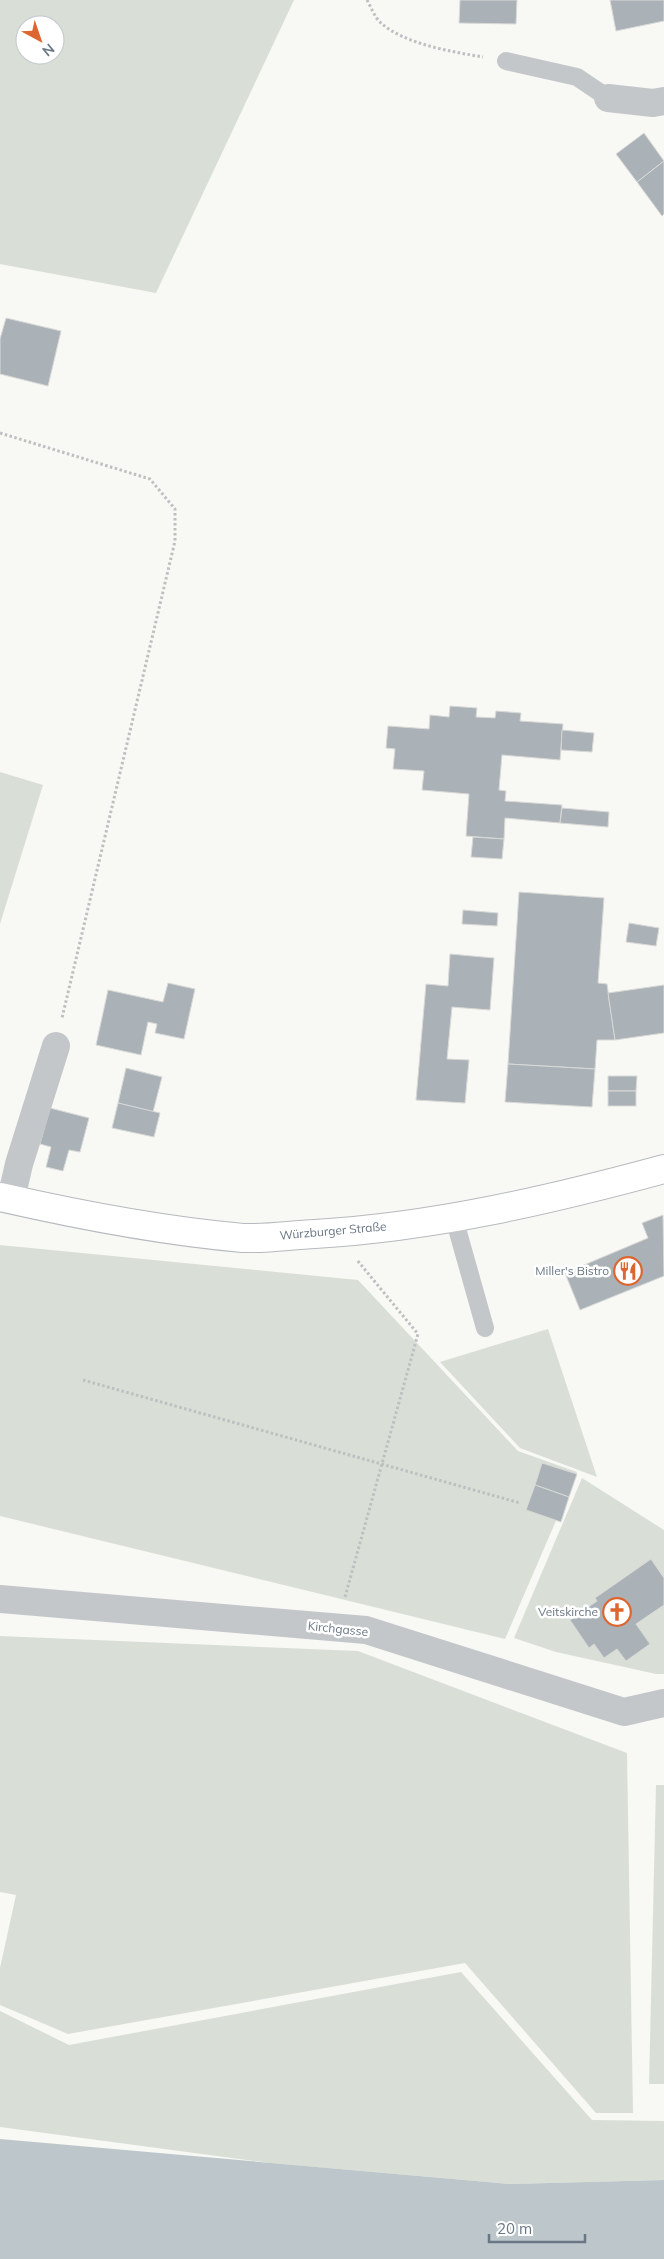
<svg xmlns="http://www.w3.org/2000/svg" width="664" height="2259" font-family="Mulish,sans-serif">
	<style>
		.green { fill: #d9dfd6; fill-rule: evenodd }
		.water { fill: #bdc7cb }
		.building { fill: #aab2b7; stroke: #d9d9d7 }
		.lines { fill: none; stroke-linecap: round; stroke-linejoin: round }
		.secondary-casing { stroke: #b6babf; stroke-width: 30 }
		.path { stroke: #bdbfc1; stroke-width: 3; stroke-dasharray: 2.5 2.5; stroke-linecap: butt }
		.service { stroke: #c3c7ca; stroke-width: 18 }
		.minor { stroke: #c3c7ca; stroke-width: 28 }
		.secondary { stroke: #fff; stroke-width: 28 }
		.labels { text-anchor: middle; stroke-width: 5; stroke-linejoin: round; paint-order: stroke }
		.street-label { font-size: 12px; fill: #687685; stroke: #fff }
		.poi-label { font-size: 12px; fill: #687685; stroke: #fff; text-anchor: end }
	</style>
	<rect width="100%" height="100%" fill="#f8f8f5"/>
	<g class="green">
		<path d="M0 0H294L156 293 0 264ZM25 25H55V55H25Z"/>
		<polygon points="0,772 43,785 0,924"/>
		<polygon points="0,1245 358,1280 518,1451 577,1472 505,1639 0,1516"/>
		<polygon points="548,1329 597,1477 520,1448 440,1362"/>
		<polygon points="582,1478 664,1530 664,1674 656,1674 556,1652 514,1638"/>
		<polygon points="0,1636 358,1651 627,1753 633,2113 596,2113 465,1963 68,2034 0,2005 0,1968 16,1895 0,1892"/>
		<polygon points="656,1785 664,1785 664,2084 649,2084"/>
		<polygon points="461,1972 592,2120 664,2121 664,2180 510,2184 270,2163 0,2127 0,2011 69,2045"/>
	</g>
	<polygon class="water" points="0,2139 510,2184 664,2180 664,2259 0,2259"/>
	<g class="building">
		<polygon points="460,0 517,0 516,24 459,23"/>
		<polygon points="610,0 664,0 664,21 616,31"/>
		<polygon points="644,133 664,161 637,182 616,154"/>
		<polygon points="664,161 664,214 662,216 637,182"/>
		<polygon points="6,318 61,331 48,386 0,374 0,339"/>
		<polygon points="450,706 477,708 476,717 495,718 496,711 521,713 520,721 563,724 560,760 502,755 499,790 506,791 505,801 562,805 560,823 505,818 504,839 466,836 469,794 422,790 424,771 393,769 395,749 386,748 388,726 429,729 430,715 449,717"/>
		<polygon points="562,730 594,733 592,752 561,750"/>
		<polygon points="562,808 609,812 608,827 560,823"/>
		<polygon points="473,837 504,839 502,859 471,857"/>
		<polygon points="519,892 604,898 598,983 607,984 615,1040 597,1040 595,1069 508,1064"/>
		<polygon points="463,910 498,913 497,926 462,924"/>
		<polygon points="629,923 659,928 656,946 626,942"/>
		<polygon points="450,954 494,958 490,1010 452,1007 447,1059 469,1060 465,1103 416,1100 426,984 448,986"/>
		<polygon points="168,983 195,989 184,1039 155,1033 157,1024 148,1022 141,1055 96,1045 108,990 163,1002"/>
		<polygon points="664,985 664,1033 615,1040 608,993"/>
		<polygon points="508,1064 595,1069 592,1107 505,1102"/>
		<polygon points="126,1068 162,1077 153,1112 118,1103"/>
		<polygon points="608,1076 637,1076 636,1091 608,1091"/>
		<rect x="608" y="1091" width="28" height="15"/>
		<polygon points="118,1103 160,1113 154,1137 112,1128"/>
		<polygon points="50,1108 89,1118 80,1152 69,1150 63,1171 46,1167 51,1147 40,1144"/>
		<polygon points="663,1215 664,1276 580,1310 565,1273 648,1238 642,1223"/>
		<polygon points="542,1463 577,1474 569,1497 535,1485"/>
		<polygon points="535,1485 569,1497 561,1522 526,1510"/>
		<polygon points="651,1559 664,1578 664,1605 636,1624 650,1644 626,1661 617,1649 604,1658 594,1644 589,1648 570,1620 597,1601 595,1598"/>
	</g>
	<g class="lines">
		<defs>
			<path id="secondary" d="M0 1197C79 1215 162 1231 243 1238 266 1239 291 1235 315 1234 433 1227 550 1200 664 1169"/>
		</defs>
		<use href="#secondary" class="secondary-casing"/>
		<g class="path">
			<path d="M367 0C371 7 375 18 381 23 404 44 453 52 483 57"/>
			<polyline points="0,433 150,479 175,509 175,541 62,1018"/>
			<polyline points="83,1380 520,1503"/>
			<polyline points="345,1597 418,1334 357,1260"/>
		</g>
		<g class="service">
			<polyline points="506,61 577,77 608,98"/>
			<polyline points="454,1218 485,1328"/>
		</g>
		<g class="minor">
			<polyline points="608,98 653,103 664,101"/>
			<polyline points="11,1199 19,1164 56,1046"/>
			<polyline points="0,1599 366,1630 624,1712 664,1703"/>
		</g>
		<use href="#secondary" class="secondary"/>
	</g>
	<defs>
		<symbol id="restaurant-ring" viewBox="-11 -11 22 22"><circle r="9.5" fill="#fff" stroke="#dd6630" stroke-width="1.5"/><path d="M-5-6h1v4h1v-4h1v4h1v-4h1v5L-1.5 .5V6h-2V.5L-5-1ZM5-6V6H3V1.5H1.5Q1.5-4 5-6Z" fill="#dd6630"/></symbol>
		<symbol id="church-ring" viewBox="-11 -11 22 22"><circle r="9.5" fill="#fff" stroke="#dd6630" stroke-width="1.5"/><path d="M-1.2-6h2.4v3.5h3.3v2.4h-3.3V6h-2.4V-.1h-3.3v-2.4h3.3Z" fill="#dd6630"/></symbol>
	</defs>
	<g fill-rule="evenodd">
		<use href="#restaurant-ring" x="612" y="1255" width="32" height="32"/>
		<use href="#church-ring" x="601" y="1596" width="32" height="32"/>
	</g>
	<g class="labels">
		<g class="street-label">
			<text transform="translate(333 1231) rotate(-5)" y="4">Würzburger Straße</text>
			<text transform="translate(338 1629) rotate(6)" y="4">Kirchgasse</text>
		</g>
		<g class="poi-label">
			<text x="609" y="1275">Miller's Bistro</text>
			<text x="598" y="1616">Veitskirche</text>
		</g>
	</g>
	<g transform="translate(40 40) rotate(140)"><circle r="24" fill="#ffffff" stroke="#c3c8ce"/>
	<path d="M0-4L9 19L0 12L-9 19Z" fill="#dd6630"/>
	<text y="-8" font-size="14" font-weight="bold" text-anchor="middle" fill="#687685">N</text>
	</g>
	<path d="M489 2234v8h96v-8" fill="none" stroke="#687685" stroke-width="2.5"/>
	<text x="497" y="2234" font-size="15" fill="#687685" stroke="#ffffff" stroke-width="4" paint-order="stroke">20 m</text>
</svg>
